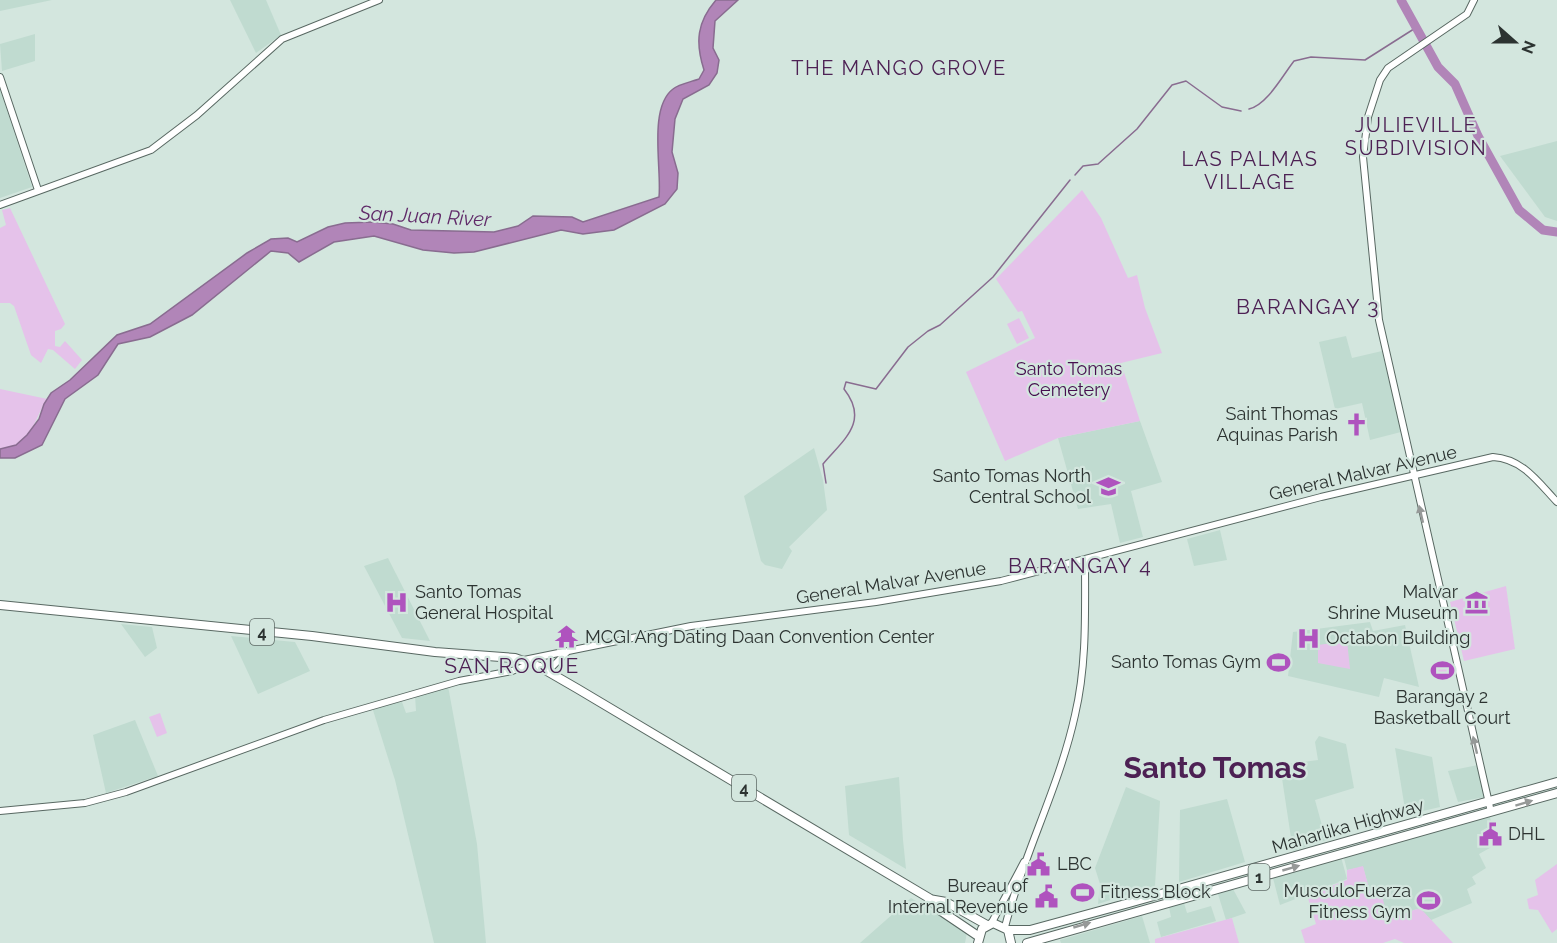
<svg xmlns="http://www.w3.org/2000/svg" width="1557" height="943" font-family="Raleway,sans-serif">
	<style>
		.built { fill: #c0dbd0 }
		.green { fill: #e5c2ea }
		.water { fill: #b185b8; stroke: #896c90; stroke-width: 1.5 }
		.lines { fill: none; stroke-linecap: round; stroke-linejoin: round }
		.stream { stroke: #896c90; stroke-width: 1.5 }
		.river { stroke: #b185b8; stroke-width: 9 }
		.secondary-casing { stroke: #586862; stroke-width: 8 }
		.highway-casing { stroke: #586862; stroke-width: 10 }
		.secondary { stroke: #fff; stroke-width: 6 }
		.highway { stroke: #fff; stroke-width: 8 }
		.oneway { fill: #969998 }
		.labels { text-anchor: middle; stroke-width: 4.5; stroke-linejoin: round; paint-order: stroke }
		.shield { fill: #d3e6de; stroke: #5e6965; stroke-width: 1.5 }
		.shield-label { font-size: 16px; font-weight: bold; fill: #2c3331 }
		.park-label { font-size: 18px; fill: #460e4f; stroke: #d3e6de }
		.poi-label { font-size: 18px; fill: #2c3331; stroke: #d3e6de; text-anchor: end }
		.street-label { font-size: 18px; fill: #2c3331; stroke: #d3e6de }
		.neighbourhood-label { font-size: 20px; letter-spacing: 1.5px; fill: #4d2154; stroke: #d3e6de }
		.water-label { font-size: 20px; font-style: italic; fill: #602a69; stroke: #d3e6de }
		.quarter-label { font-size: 21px; letter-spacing: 1.5px; fill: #4d2154; stroke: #d3e6de }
		.town-label { font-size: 30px; font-weight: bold; fill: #4d2154; stroke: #d3e6de }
	</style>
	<rect width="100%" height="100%" fill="#d3e6de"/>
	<g class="built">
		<polygon points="0,0 52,0 0,11"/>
		<polygon points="230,0 266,0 281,35 256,53"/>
		<polygon points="35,34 35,61 2,71 0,44"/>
		<polygon points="0,89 32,187 0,198"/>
		<polygon points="1557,141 1557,221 1545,217 1500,156"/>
		<polygon points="1346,336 1352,358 1382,351 1401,432 1370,440 1362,403 1335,409 1319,342"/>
		<polygon points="1140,421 1162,482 1131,491 1143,537 1120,543 1111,504 1078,509 1058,438"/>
		<polygon points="814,448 823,480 827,510 789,547 792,551 782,569 765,565 761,561 744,496"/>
		<polygon points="1220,530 1227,560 1194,566 1187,539"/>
		<polygon points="388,558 430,641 402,638 364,566"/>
		<polygon points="1370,622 1373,631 1405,625 1419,687 1384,678 1379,697 1288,676 1293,632"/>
		<polygon points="121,624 152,627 157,648 145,657"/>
		<polygon points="231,636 295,642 310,671 258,694"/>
		<polygon points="448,686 477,844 486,943 434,943 395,780 372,707 402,702 406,713 416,711 415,695"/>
		<polygon points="135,720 158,776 106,793 93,735"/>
		<polygon points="1319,736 1346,744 1354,788 1315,800 1326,840 1293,851 1280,765 1318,760 1315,742"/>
		<polygon points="1395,748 1432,757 1440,807 1406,815"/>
		<polygon points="1478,765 1485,797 1458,802 1448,771"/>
		<polygon points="899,777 903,840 906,869 849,835 845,786"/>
		<polygon points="1126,787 1160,801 1155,886 1098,904 1100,884 1095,868"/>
		<polygon points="1227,799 1245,862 1179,882 1180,810"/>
		<polygon points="1490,817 1497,844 1479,854 1486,868 1472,877 1476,884 1467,889 1472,903 1431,920 1420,908 1388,919 1371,896 1363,867 1347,870 1344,858"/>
		<polygon points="1341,857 1347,879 1280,905 1273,878"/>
		<polygon points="1233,889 1246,913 1226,920 1218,894"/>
		<polygon points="911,898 967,932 965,943 860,943"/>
		<polygon points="1184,903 1187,913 1211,906 1216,921 1161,937 1157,922 1171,917 1169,907"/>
		<polygon points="1142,916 1150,943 1061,943 1060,940"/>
	</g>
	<g class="green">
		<polygon points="1082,190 1101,218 1128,278 1137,275 1145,308 1162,353 1121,363 1140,421 1058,438 1005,461 966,372 1035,338 1022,311 1018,312 996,279"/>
		<polygon points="10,208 65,324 61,329 55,331 55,346 60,347 65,341 82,360 75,369 53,350 48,349 41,363 31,355 14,306 10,303 0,303 0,228 6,225 2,210"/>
		<polygon points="1019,318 1029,338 1017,344 1007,324"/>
		<path d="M0 389 52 400 47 399C34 419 31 448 0 449Z"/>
		<polygon points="1506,586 1515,649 1464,661 1450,602"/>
		<polygon points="1347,641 1350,669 1318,663 1318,645"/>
		<polygon points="1451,663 1453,676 1434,680 1431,667"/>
		<polygon points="160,713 167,733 157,737 149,717"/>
		<polygon points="1557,864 1557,929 1552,933 1538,910 1529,909 1527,899 1538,895 1535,880"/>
		<polygon points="1363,866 1371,896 1382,896 1388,919 1420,908 1453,943 1404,943 1395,939 1383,943 1305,943 1301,930 1316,924 1307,895 1347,880 1347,870"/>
		<polygon points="1232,918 1239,943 1155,943 1155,939"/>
	</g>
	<path class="water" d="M716 0H738L715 21 713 48 719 60 717 73 709 85 683 99 675 119 672 152 678 173 677 189 665 204 614 230 583 234 561 230 474 252 454 253 423 250 374 236 334 242 299 262 288 253 271 251 192 315 150 337 118 344 98 375 65 399 42 445 15 458H0V449L16 445 27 435 39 419 44 404 51 393 70 380 117 335 150 324 247 253 271 239 288 238 297 242 328 227 345 223 373 222 393 224 411 230 494 232 518 226 533 216 572 217 583 222 659 197C662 169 648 108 673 89 679 84 691 82 699 79L704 70C695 42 697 22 716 0Z"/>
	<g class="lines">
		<g class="stream">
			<path d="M1249 109C1267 105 1283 75 1294 61L1311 57 1365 60 1417 27"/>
			<polyline points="1075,175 1083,166 1098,164 1137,129 1172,85 1186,81 1222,107 1241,111"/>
			<path d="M826 483 823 464C843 440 870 422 844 389L846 382 876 389 908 347 928 331 940 325 993 277 1070 180"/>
		</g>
		<polyline class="river" points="1401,0 1438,67 1455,84 1478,136 1519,210 1543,230 1557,232"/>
		<defs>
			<g id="secondary">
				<polyline points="1474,0 1467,14 1388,68 1380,80 1368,117 1363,157 1379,320 1491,812"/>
				<polyline points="0,77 38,190"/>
				<polyline points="0,205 151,150 197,115 282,39 379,0"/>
				<path d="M524 660 691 626 876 602 1001 581 1321 497 1493 457C1523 459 1538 482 1557 502"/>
				<polyline points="548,671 566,653"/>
				<polyline points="0,811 85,803 126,792 324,720 459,681 512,671 532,664"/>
				<polyline points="991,924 1024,862"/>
				<path d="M1005 927C1023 855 1059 788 1075 715 1087 664 1085 612 1085 560"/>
			</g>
			<g id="highway">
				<polyline points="0,605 312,636 435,652 515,658 540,667 578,689 929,898 941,911 978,936"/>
				<polyline points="929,899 946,902 987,925"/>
				<polyline points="1008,930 1030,930 1129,903 1557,782"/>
				<polyline points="978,943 982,929 993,923 1008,930 1011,943"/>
				<polyline points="1027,943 1557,793"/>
			</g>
		</defs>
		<use href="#secondary" class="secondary-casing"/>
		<use href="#highway" class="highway-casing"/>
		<use href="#secondary" class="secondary"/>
		<use href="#highway" class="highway"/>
	</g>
	<defs><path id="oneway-solid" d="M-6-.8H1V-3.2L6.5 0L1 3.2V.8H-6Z" transform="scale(1.5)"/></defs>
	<g class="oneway">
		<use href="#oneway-solid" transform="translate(1421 514) rotate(-103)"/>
		<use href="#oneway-solid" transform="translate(1475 745) rotate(-103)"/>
		<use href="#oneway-solid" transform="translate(1524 803) rotate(-17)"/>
		<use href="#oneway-solid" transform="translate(1291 868) rotate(-16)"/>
		<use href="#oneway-solid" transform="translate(1082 925) rotate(-16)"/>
	</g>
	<defs>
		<symbol id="church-bare" viewBox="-9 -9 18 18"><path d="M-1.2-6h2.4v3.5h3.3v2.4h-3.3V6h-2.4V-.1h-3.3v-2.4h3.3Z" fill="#af53be" stroke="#d3e6de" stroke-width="2.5" paint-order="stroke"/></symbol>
		<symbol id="school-bare" viewBox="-9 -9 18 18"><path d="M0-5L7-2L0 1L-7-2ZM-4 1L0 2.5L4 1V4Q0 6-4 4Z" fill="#af53be" stroke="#d3e6de" stroke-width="2.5" paint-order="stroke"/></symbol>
		<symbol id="hospital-bare" viewBox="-9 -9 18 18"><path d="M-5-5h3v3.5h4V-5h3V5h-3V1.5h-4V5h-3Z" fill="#af53be" stroke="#d3e6de" stroke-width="2.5" paint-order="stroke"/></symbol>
		<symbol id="museum-bare" viewBox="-9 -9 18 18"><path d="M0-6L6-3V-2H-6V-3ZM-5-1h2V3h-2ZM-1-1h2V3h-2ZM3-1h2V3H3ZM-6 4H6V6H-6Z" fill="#af53be" stroke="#d3e6de" stroke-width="2.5" paint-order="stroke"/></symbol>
		<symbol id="temple-bare" viewBox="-9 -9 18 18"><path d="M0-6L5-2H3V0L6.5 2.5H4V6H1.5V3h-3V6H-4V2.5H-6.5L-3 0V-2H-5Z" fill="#af53be" stroke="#d3e6de" stroke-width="2.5" paint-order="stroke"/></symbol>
		<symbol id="stadium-bare" viewBox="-9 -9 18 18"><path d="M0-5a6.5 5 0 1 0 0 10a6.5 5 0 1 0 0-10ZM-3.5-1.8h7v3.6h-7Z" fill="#af53be" stroke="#d3e6de" stroke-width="2.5" paint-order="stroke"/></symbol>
		<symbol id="civic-bare" viewBox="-9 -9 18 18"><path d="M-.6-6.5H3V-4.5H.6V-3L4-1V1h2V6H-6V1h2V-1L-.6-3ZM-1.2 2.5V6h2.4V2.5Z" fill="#af53be" stroke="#d3e6de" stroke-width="2.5" paint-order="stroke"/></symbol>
	</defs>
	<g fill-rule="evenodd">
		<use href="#church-bare" x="1340" y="408" width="33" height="33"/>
		<use href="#school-bare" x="1092" y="470" width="33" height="33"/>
		<use href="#hospital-bare" x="380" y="586" width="33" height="33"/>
		<use href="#museum-bare" x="1460" y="586" width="33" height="33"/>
		<use href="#temple-bare" x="550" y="620" width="33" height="33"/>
		<use href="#hospital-bare" x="1292" y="622" width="33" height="33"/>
		<use href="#stadium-bare" x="1262" y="646" width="33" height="33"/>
		<use href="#stadium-bare" x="1426" y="654" width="33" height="33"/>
		<use href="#civic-bare" x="1474" y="818" width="33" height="33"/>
		<use href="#civic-bare" x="1022" y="848" width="33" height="33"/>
		<use href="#stadium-bare" x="1066" y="876" width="33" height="33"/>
		<use href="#civic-bare" x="1030" y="880" width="33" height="33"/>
		<use href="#stadium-bare" x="1412" y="884" width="33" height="33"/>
	</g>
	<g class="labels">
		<g class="shield">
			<rect x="250" y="619" width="24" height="26" rx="4.5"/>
			<rect x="732" y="775" width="24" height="26" rx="4.5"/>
			<rect x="1248.5" y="864" width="21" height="26" rx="4.5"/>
		</g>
		<g class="shield-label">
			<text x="262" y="638">4</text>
			<text x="744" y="794">4</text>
			<text x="1259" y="883">1</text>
		</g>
		<g class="park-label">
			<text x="1069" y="375">Santo Tomas<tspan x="1069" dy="21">Cemetery</tspan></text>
		</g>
		<g class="poi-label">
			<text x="1338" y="420">Saint Thomas<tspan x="1338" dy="21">Aquinas Parish</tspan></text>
			<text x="1091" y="482">Santo Tomas North<tspan x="1091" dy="21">Central School</tspan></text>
			<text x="415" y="598" text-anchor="start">Santo Tomas<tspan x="415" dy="21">General Hospital</tspan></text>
			<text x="1458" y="598">Malvar<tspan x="1458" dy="21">Shrine Museum</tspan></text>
			<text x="585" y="643" text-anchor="start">MCGI Ang Dating Daan Convention Center</text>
			<text x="1326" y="644" text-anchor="start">Octabon Building</text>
			<text x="1261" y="668">Santo Tomas Gym</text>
			<text x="1442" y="703" text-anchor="middle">Barangay 2<tspan x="1442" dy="21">Basketball Court</tspan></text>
			<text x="1508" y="840" text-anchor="start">DHL</text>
			<text x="1057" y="870" text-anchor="start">LBC</text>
			<text x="1028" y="892">Bureau of<tspan x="1028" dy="21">Internal Revenue</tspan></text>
			<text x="1411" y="897">MusculoFuerza<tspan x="1411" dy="21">Fitness Gym</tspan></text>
			<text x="1100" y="898" text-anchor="start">Fitness Block</text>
		</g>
		<g class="street-label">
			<text transform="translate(1363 473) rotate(-13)" y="6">General Malvar Avenue</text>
			<text transform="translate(891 583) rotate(-9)" y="6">General Malvar Avenue</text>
			<text transform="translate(1348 826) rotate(-16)" y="6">Maharlika Highway</text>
		</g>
		<g class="neighbourhood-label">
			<text x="899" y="75">THE MANGO GROVE</text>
			<text x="1416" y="132">JULIEVILLE<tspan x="1416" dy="23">SUBDIVISION</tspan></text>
			<text x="1250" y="166">LAS PALMAS<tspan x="1250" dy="23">VILLAGE</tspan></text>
		</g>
		<g class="water-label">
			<text transform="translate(425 216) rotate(3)" y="7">San Juan River</text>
		</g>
		<g class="quarter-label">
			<text x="1308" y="314">BARANGAY 3</text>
			<text x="1080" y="573">BARANGAY 4</text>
			<text x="512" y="673">SAN ROQUE</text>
		</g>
		<g class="town-label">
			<text x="1215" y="778">Santo Tomas</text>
		</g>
	</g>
	<g transform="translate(1515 42) rotate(111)" stroke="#d3e6de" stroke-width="4.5" paint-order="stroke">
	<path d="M0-4.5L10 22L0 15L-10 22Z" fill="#2c3331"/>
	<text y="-9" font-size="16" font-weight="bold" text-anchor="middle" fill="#2c3331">N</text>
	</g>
</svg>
